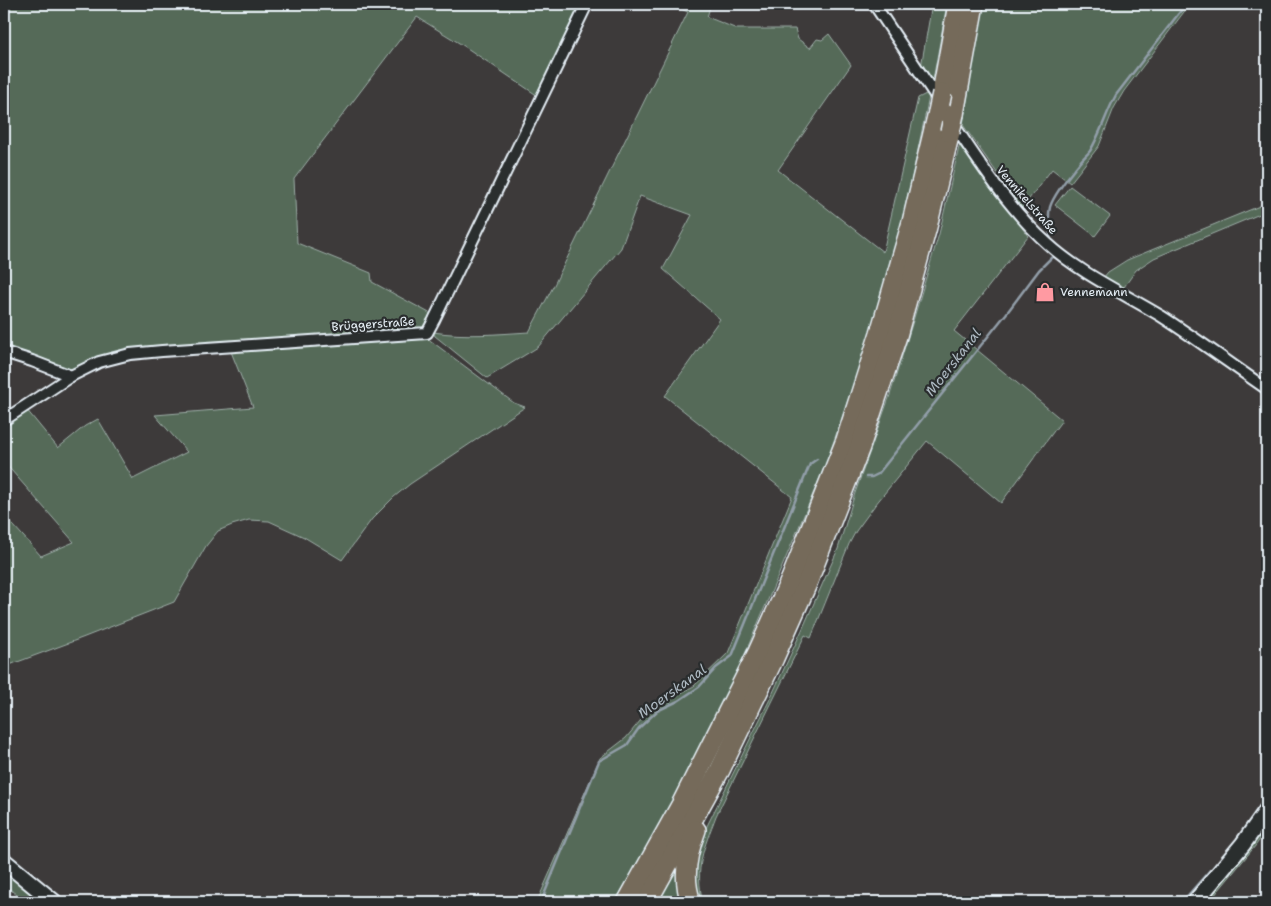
<svg xmlns="http://www.w3.org/2000/svg" width="1271" height="906" font-family="'Shantell Sans',sans-serif">
	<style>
		.green { fill: #546b58; stroke: #9eaea8 }
		.lines { fill: none; stroke-linecap: round; stroke-linejoin: round }
		.stream { stroke: #929ea9; stroke-width: 2.5 }
		.minor-casing { stroke: #e8f1f8; stroke-width: 14 }
		.secondary-casing { stroke: #e8f1f8; stroke-width: 19 }
		.motorway-casing { stroke: #e8f1f8; stroke-width: 22 }
		.minor { stroke: #2a2d2e; stroke-width: 10 }
		.secondary { stroke: #2a2d2e; stroke-width: 15 }
		.motorway { stroke: #746a5a; stroke-width: 19 }
		.motorway-bridge-casing { stroke: #e8f1f8; stroke-width: 22; stroke-linecap: butt }
		.motorway-bridge { stroke: #746a5a; stroke-width: 19 }
		.labels { text-anchor: middle; stroke-width: 4.5; stroke-linejoin: round; paint-order: stroke }
		.street-label { font-size: 12px; fill: #e8f1f8; stroke: #2a2d2e }
		.poi-label { font-size: 12px; fill: #e8f1f8; stroke: #2a2d2e; text-anchor: start }
		.water-label { font-size: 14px; font-style: italic; fill: #aebac3; stroke: #2a2d2e }
	</style>
	<rect width="100%" height="100%" fill="#3d3a3a"/>
	<filter id="ink" filterUnits="userSpaceOnUse"><feTurbulence type="fractalNoise" baseFrequency=".02" numOctaves="2"/><feDisplacementMap in="SourceGraphic" scale="10" xChannelSelector="R" yChannelSelector="G"/><feConvolveMatrix kernelMatrix="1 2 1 2 8 2 1 2 1" color-interpolation-filters="sRGB"/></filter>
	<g filter="url(#ink)">
		<g class="green">
			<polygon points="14,4 583,4 538,96 464,46 417,17 294,179 297,243 371,273 372,282 433,315 425,326 410,331 130,350 72,373 4,349 4,17"/>
			<path d="M668 4H711L707 17 737 29H795L798 39 810 48 817 39 822 40 829 34 851 65 778 170 883 252 918 98 930 92 912 178 891 266 860 365 827 461 733 682 664 818 615 902H537L600 758 626 738 650 709 694 686 728 653 792 497 665 396 720 319 663 269 692 215 640 196 621 248 538 347 487 378 440 340 435 336 433 332C465 337 497 334 529 332L554 285 688 12Z"/>
			<polygon points="932,4 947,4 932,85 921,67"/>
			<polygon points="982,4 1190,4 1124,91 1114,108 1099,146 1070,183 1052,169 1022,208 963,125"/>
			<path d="M960 143 1028 236 954 331 1062 420 1001 503 927 441 875 505 856 531 849 544 811 638 805 635 716 816C704 848 694 868 703 902H697L692 874 702 836 770 699 802 630 838 549 855 493 890 395 913 321 939 234Z"/>
			<polygon points="1070,186 1110,216 1095,236 1055,205"/>
			<polygon points="1267,203 1267,211 1154,258 1136,270 1122,290 1103,278 1108,272 1127,260"/>
			<polygon points="427,338 514,403 525,407 410,484 394,497 372,519 342,560 304,537 269,521 249,520 232,525 218,531 206,546 174,602 82,638 4,667 4,608 7,606 4,599 4,515 41,556 74,542 4,462 4,424 26,409 58,448 85,426 98,419 133,479 187,452 155,415 253,407 230,349"/>
			<polygon points="1267,819 1267,829 1256,845 1209,902 1202,902"/>
			<polygon points="684,853 687,902 657,902"/>
			<polygon points="4,871 39,901 41,902 25,902 4,884"/>
		</g>
		<g class="lines">
			<g class="stream">
				<path d="M1051 242C1050 231 1047 218 1050 207 1054 194 1071 173 1080 162 1083 158 1087 155 1090 151 1101 133 1106 113 1116 95L1186 4"/>
				<polyline points="866,477 872,477 878,474 1006,314 1039,270 1054,255"/>
				<polyline points="541,902 599,761 627,745 639,728 657,711 678,701 699,687 716,668 732,656 810,464 817,459"/>
				<polyline points="1182,902 1210,870"/>
			</g>
			<defs>
				<g id="minor">
					<polyline points="874,4 939,101"/>
					<path d="M952 122C980 164 1010 210 1048 244 1081 274 1123 293 1161 316 1197 339 1232 365 1267 389"/>
					<polyline points="4,352 32,361 71,376"/>
					<polyline points="4,420 71,376 99,362 130,354 162,351 427,333 434,320 587,4"/>
				</g>
				<g id="secondary">
					<polyline points="4,861 54,902"/>
					<polyline points="1195,902 1243,844 1267,810"/>
				</g>
				<g id="motorway">
					<polyline points="942,93 958,4"/>
					<polyline points="954,114 974,4"/>
					<polyline points="627,902 681,805 758,652 791,579 846,440 880,333 912,222 938,112"/>
					<polyline points="647,902 720,770 774,658 806,586 860,447 897,336 927,227 950,132"/>
					<path d="M691 902C682 878 687 853 696 830"/>
				</g>
			</defs>
			<use href="#minor" class="minor-casing"/>
			<use href="#secondary" class="secondary-casing"/>
			<use href="#motorway" class="motorway-casing"/>
			<use href="#minor" class="minor"/>
			<use href="#secondary" class="secondary"/>
			<use href="#motorway" class="motorway"/>
			<defs>
				<g id="motorway-bridge">
					<polyline points="938,112 942,93"/>
					<polyline points="950,132 954,114"/>
				</g>
			</defs>
			<use href="#motorway-bridge" class="motorway-bridge-casing"/>
			<use href="#motorway-bridge" class="motorway-bridge"/>
		</g>
	</g>
	<defs>
		<symbol id="shop-bare" viewBox="-9 -9 18 18"><path d="M-5-2.5h2.3a2.7 3.5 0 0 1 5.4 0H5L5.5 6h-11ZM-1.5-2.5h3a1.5 2.3 0 0 0-3 0Z" fill="#ff9aa2" stroke="#2a2d2e" stroke-width="2.5" paint-order="stroke"/></symbol>
	</defs>
	<g fill-rule="evenodd">
		<use href="#shop-bare" x="1031" y="278" width="28" height="28"/>
	</g>
	<g class="labels">
		<g class="street-label">
			<text transform="translate(1027 200) rotate(49)" y="4">Vennikelstraße</text>
			<text transform="translate(373 324) rotate(-4)" y="4">Brüggerstraße</text>
		</g>
		<g class="poi-label">
			<text x="1060" y="296">Vennemann</text>
		</g>
		<g class="water-label">
			<text transform="translate(953 362) rotate(-52)" y="5">Moerskanal</text>
			<text transform="translate(672 691) rotate(-36)" y="5">Moerskanal</text>
		</g>
	</g>
	<rect width="1271" height="906" fill="none" stroke="#2a2d2e" stroke-width="20"/>
	<rect x="10" y="10" width="1251" height="886" fill="none" stroke="#e8f1f8" stroke-width="2" filter="url(#ink)"/>
</svg>
